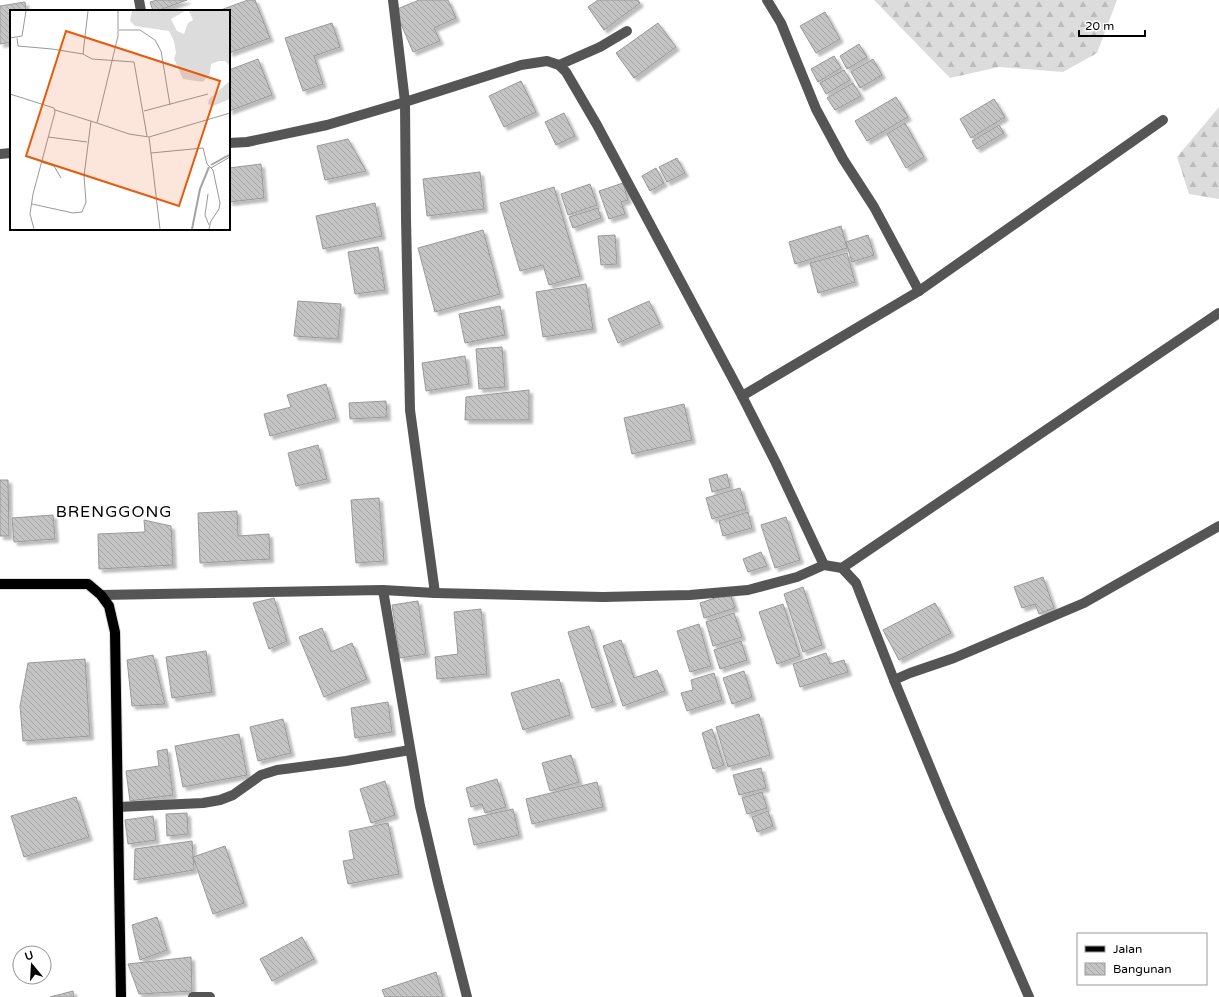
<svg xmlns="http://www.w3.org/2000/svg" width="1219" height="997" font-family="'Varela Round',sans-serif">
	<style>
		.forest { fill: url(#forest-firs) }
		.building { fill: url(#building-back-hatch); stroke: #999; filter: url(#shadow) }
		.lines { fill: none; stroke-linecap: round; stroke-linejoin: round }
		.major-casing { stroke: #dbdbdb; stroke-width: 12 }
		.minor { stroke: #555; stroke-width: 10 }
		.major { stroke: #000; stroke-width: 10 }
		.labels { text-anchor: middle; stroke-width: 3; stroke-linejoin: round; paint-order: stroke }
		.quarter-label { font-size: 16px; letter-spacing: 1px; fill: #000; stroke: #fff }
		.inset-river { fill: none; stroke: #a3a3a3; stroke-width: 2 }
		.inset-road { fill: none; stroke: #999; stroke-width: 1 }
		.view { fill: #e8590c; fill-opacity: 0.15; stroke: #e8590c; stroke-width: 2 }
		.inset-edge { fill: none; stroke: #000; stroke-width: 2 }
	</style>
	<defs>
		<pattern id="forest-firs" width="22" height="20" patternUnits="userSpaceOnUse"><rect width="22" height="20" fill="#dcdcdc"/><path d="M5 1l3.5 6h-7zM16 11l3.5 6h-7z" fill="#bbb"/></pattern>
		<pattern id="building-back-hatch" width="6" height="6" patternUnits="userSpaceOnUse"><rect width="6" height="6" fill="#c4c4c4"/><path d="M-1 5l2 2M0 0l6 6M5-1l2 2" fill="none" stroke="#a7a7a7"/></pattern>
		<filter id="shadow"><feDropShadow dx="3.5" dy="3.5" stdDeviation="1" flood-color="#0004"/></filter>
	</defs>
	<rect width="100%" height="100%" fill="#fff"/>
	<g class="forest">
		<polygon points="874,0 1117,0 1097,53 1063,72 999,67 950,78"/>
		<polygon points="1219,107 1219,199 1189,194 1177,157"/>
	</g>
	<g class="building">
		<polygon points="157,0 187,0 157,11 153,11 150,2"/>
		<polygon points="248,0 255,0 270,38 229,53 229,11 218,11"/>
		<polygon points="419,0 448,0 456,18 434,28 440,41 413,52 395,10"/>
		<polygon points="598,0 638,0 640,3 604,30 588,7"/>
		<polygon points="25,2 26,11 11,11 11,42 0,44 0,6"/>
		<polygon points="825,12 840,39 816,53 800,26"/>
		<polygon points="332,23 340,47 314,56 323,84 303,91 285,38"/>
		<polygon points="658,23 676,47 634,78 616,53"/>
		<polygon points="859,44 867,57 847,69 840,56"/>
		<polygon points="834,56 841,68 818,82 811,69"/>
		<polygon points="258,59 272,95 229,111 229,70"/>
		<polygon points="873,59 882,75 860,88 851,72"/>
		<polygon points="844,70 850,80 826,94 820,83"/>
		<polygon points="521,81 536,112 504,127 489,96"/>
		<polygon points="853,83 861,96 835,110 827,98"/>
		<polygon points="896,97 908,117 867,141 855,121"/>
		<polygon points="994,99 1005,117 971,138 960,119"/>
		<polygon points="564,113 575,136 556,145 545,122"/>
		<polygon points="905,123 924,157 906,168 887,134"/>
		<polygon points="999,125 1004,133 977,149 972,141"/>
		<polygon points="348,139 366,171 325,180 317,146"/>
		<polygon points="677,158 685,173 667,182 659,167"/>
		<polygon points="261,164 264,198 229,202 229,168"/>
		<polygon points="656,168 664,183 650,191 642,176"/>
		<polygon points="480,172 484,209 427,216 423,179"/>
		<polygon points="623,183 628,200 621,202 625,214 609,219 599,191"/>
		<polygon points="590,184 597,205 568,215 561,194"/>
		<polygon points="554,187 580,276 549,285 543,265 520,271 500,203"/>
		<polygon points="375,203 382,236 323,249 316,216"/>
		<polygon points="598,208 601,218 573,228 569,217"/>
		<polygon points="841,226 847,248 795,264 789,242"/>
		<polygon points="483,230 500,294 435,312 418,248"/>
		<polygon points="615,235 617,264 601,265 598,236"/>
		<polygon points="868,235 874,255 852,262 846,242"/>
		<polygon points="378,247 385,290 355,294 348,252"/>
		<polygon points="847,253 855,282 818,293 810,263"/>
		<polygon points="586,284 593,329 543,337 536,292"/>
		<polygon points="298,301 341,304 338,339 294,336"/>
		<polygon points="649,301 660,324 618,343 608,319"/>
		<polygon points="500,306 505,335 465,343 459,314"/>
		<polygon points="502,347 505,387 479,389 476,349"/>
		<polygon points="465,356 469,384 426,391 422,363"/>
		<polygon points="326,384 336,418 270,436 264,414 291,407 287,395"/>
		<polygon points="529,390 529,420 465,420 466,397"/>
		<polygon points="386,401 387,417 350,419 349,403"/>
		<polygon points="684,404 692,440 632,454 624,418"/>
		<polygon points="318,445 327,479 296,486 288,453"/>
		<polygon points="727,474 730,487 712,492 709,479"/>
		<polygon points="0,480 8,480 9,536 0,536"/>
		<polygon points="740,488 746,509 712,519 706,498"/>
		<polygon points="379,498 384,561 356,563 351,500"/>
		<polygon points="237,511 238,536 269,534 270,559 200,563 198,513"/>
		<polygon points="748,512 752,528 723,536 719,521"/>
		<polygon points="53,515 55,539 14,542 12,518"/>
		<polygon points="786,517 800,560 775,568 761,525"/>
		<polygon points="144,520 171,526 173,565 99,569 98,534 145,532"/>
		<polygon points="761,552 767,566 748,572 743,559"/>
		<polygon points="1043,577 1054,608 1039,614 1035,604 1022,608 1014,587"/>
		<polygon points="803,587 822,645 803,652 784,594"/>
		<polygon points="730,593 735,608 704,618 700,603"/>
		<polygon points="274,598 287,641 269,649 253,603"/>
		<polygon points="418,601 426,654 400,658 392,605"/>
		<polygon points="935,603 951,633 899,660 883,630"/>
		<polygon points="783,604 800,656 777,664 759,612"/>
		<polygon points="481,609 487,674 437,679 435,657 458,654 454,612"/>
		<polygon points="734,613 742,637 713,646 706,622"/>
		<polygon points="699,624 711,666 690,672 677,631"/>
		<polygon points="589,626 613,702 592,708 568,632"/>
		<polygon points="322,628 331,652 352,643 367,679 324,697 299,637"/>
		<polygon points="621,640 634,678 657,670 665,691 623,706 603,646"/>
		<polygon points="741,641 747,660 720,669 714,650"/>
		<polygon points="206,651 212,692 172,698 166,657"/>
		<polygon points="826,653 830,664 844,660 848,672 800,687 793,664"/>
		<polygon points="153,655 165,704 132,706 127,660"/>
		<polygon points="85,659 90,736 23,741 20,706 28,663"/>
		<polygon points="744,671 752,697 732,704 723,678"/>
		<polygon points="714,673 722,700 687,711 681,693 693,690 691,680"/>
		<polygon points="559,679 570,715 523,730 511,693"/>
		<polygon points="388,702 392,732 355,738 351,708"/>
		<polygon points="759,714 770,755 728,767 716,727"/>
		<polygon points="283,719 291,753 258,761 250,727"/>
		<polygon points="712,729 724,765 713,769 702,733"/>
		<polygon points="239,734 247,775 183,787 175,746"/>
		<polygon points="167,749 173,795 130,801 126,771 159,766 157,751"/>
		<polygon points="571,755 579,782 550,791 542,763"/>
		<polygon points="761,768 766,788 739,795 733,775"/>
		<polygon points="497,779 506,807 485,813 482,804 471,807 466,788"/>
		<polygon points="385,781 395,815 371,823 360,789"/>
		<polygon points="597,782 603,807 532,824 526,799"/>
		<polygon points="762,792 767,808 747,814 742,798"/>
		<polygon points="76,797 89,837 24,857 11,816"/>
		<polygon points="513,809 519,835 474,845 468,819"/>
		<polygon points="768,811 773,826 757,832 752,817"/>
		<polygon points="187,813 188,834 167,836 166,814"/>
		<polygon points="153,816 156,840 128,844 125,820"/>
		<polygon points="388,823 399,874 348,884 343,861 354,859 349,831"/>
		<polygon points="192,841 194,870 134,880 135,849"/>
		<polygon points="225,846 244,903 213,914 193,857"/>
		<polygon points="157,917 167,950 140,960 132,925"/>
		<polygon points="302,937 314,959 272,981 260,959"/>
		<polygon points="191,957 192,991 139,994 128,964"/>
		<polygon points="436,972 443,997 385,997 382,990"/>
		<polygon points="73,991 74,997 50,997"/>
	</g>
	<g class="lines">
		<defs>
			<polyline id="major" points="0,584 88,584 101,595 109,606 115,632 121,997"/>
		</defs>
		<use href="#major" class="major-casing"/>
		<g class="minor">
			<polyline points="139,0 141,11"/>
			<polyline points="767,0 781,23 816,109 843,159 874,207 919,291"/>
			<polyline points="559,65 600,47 627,31"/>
			<polyline points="229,143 247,142 327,125 405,102 521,65 547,61 559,65 566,72 597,125 742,396 776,463 824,565"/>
			<polyline points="0,154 11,153"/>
			<polyline points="742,396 919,291 1163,120"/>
			<polyline points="842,568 1219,313"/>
			<polyline points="383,590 420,806 438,883 467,997"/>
			<polyline points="435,593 603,597 690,595 748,590 797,577 824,565 842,568 856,583 894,680 910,673 954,658 1084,603 1219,526"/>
			<polyline points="101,595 383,590 435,593 410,410 406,218 405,102 393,0"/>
			<polyline points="894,680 946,806 1029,997"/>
			<polyline points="118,807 203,803 220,800 233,795 261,775 277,770 346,761 410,750"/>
			<polyline points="193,997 210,997"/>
		</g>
		<use href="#major" class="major"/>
	</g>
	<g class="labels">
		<g class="quarter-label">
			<text x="114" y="517">BRENGGONG</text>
		</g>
	</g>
	<g transform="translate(10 10)">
		<rect width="220" height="220" fill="#fff"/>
		<path d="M122 1H175L161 9 167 21 174 24 178 13 183 10 179 1H220V56L215 51H209L201 54 200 63 193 72 173 69 164 49 166 43 164 31 159 21 125 16 120 11ZM220 71V89L203 96 198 94 199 89Z" fill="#dcdcdc"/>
		<path class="inset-river" d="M201 155 219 145M182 219 190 179 199 157"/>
		<path class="inset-road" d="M109 20H130L145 30 151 41 160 95M0 28 12 26 16 1M7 28 8 36 42 39 73 44 82 49 124 52 137 126M73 44 78 1M0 84 44 98 45 102 23 184 20 204 24 219M45 100 87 113 108 26V1M134 101 198 84M87 113 119 124 139 127 220 103M38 127 77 132M139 127 141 143 193 138 197 154 203 160 210 193 209 199 201 211 199 219M141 143 150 219M31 152 44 156 51 168M201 158 220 147M198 184 195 205 199 215M22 194 63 203 72 202 76 192 74 166 81 111"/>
		<path class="view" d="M56 21 210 71 169 196 16 146Z"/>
		<rect width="220" height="220" class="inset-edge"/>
	</g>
	<rect x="1077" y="933" width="130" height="52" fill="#ffffff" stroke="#999999"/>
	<rect x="1085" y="946" width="20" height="6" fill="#000000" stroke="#999999"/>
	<text x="1113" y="953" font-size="12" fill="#000000">Jalan</text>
	<rect x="1085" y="963" width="20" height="12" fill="url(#building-back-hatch)" stroke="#999999"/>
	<text x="1113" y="973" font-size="12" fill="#000000">Bangunan</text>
	<g transform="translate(32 965) rotate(342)"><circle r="19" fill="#ffffff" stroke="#999999"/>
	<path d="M0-3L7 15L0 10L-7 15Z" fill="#000000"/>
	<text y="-6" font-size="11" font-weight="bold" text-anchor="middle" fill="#000000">U</text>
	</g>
	<path d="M1079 30v6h66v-6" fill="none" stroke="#000000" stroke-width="2"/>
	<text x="1085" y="30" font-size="12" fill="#000000" stroke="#ffffff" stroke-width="3" paint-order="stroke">20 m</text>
</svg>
